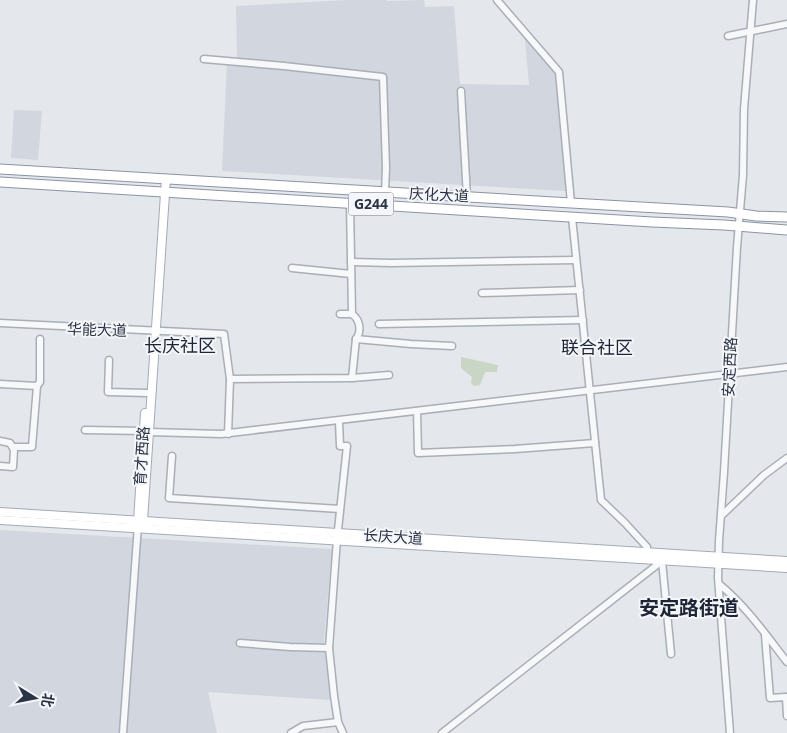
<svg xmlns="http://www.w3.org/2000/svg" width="787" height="733" font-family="'Open Sans','Noto Sans SC',sans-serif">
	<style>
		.built { fill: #d2d6de }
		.green { fill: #c9d6c5 }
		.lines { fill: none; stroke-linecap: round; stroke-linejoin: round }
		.minor-casing { stroke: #a9aeb7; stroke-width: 9 }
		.major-casing { stroke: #a3abb8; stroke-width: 10 }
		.highway-casing { stroke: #8b94a3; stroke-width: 11 }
		.minor { stroke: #f7f8fa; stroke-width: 6 }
		.major { stroke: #fff; stroke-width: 8 }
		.highway { stroke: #fff; stroke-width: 9 }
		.labels { text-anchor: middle; stroke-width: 4; stroke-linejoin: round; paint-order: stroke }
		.shield { fill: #f4f6f9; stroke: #676e7b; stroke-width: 1 }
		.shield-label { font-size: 14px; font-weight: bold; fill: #2b3445 }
		.street-label { font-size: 15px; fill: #2b3445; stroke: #f4f6f9 }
		.quarter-label { font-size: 18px; fill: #1d2536; stroke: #f4f6f9 }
		.district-label { font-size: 20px; font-weight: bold; fill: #1d2536; stroke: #f4f6f9 }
	</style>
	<rect width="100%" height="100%" fill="#e4e7ec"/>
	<g class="built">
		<polygon points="348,0 386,0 387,1 424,0 425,7 454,6 460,84 529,85 525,40 556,74 566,191 222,171 227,62 237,63 236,6"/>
		<polygon points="14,110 42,111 38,160 11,158"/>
		<polygon points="0,530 332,549 324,641 330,700 208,692 217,733 0,733"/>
	</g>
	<polygon class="green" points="461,357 498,365 497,372 485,372 480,385 474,386 471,383 472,377 461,368"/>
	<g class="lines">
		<defs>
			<g id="minor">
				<polyline points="497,0 559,72 571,203"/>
				<polyline points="728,36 787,24"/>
				<polyline points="204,59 284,66 383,77 386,168 385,192"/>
				<polyline points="461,91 467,197"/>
				<polyline points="572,217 601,500 625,523 647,547 647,553"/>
				<polyline points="351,262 392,263 576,260"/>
				<polyline points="292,268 351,274"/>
				<polyline points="482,293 580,290"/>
				<path d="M340 314H352C360 320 362 331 356 339L352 378"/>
				<polyline points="352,314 350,203 358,190"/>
				<polyline points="0,323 224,334 230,379 228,434"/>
				<polyline points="379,324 583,320"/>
				<polyline points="356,339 411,344 452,346"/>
				<polyline points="109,360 108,392 147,393"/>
				<polyline points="230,379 352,378 389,375"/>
				<polyline points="0,384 37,386"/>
				<polyline points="417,411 418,453 515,449 595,443"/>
				<polyline points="339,421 340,446 347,446 337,539 329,648 334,696 338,722 343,733"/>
				<polyline points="85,430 144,431"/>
				<polyline points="149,432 221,434 787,367"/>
				<polyline points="0,441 10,443 14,450 13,467 0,466"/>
				<polyline points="14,447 32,447 37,386 40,382 40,339"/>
				<polyline points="172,456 169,498 340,509"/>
				<polyline points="721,516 764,475 787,458"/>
				<polyline points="662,561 671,654"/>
				<path d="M719 584C746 606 766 635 787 662"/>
				<polyline points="765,635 770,698 786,697 787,716"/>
				<polyline points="240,643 290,647 329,648"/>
				<polyline points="123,733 138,525"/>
				<polyline points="291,733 303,726 338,722"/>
				<polyline points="442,733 662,561"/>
				<polyline points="730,733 718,578 719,541 724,472 737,247 743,175 744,109 753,0"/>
			</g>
			<g id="major">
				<polyline points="0,512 787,561"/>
				<polyline points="0,520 787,568"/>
				<polyline points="138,521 145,413"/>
				<polyline points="143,521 166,179"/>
			</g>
			<g id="highway">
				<polyline points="0,169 571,203 728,212 756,216 787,217"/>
				<polyline points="0,182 652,222 724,225 787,230"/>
			</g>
		</defs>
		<use href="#minor" class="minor-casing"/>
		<use href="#major" class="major-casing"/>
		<use href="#highway" class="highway-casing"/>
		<use href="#minor" class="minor"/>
		<use href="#major" class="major"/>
		<use href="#highway" class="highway"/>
	</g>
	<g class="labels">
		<rect class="shield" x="348.5" y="192.5" width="45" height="23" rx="4"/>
		<g class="shield-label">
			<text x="371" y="209">G244</text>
		</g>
		<g class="street-label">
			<text transform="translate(439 195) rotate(3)" y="5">庆化大道</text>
			<text transform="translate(97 330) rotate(2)" y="5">华能大道</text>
			<text transform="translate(730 367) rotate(-87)" y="5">安定西路</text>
			<text transform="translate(142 456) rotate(-86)" y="5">育才西路</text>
			<text transform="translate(393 537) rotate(4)" y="5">长庆大道</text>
		</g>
		<g class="quarter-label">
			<text x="180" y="352">长庆社区</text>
			<text x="597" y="354">联合社区</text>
		</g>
		<g class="district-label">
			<text x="689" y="615">安定路街道</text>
		</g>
	</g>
	<g transform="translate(35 698) rotate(100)" stroke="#f4f6f9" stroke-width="4" paint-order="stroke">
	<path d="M0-4L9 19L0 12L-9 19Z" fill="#2b3445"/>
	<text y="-8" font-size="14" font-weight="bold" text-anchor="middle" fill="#2b3445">北</text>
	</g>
</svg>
